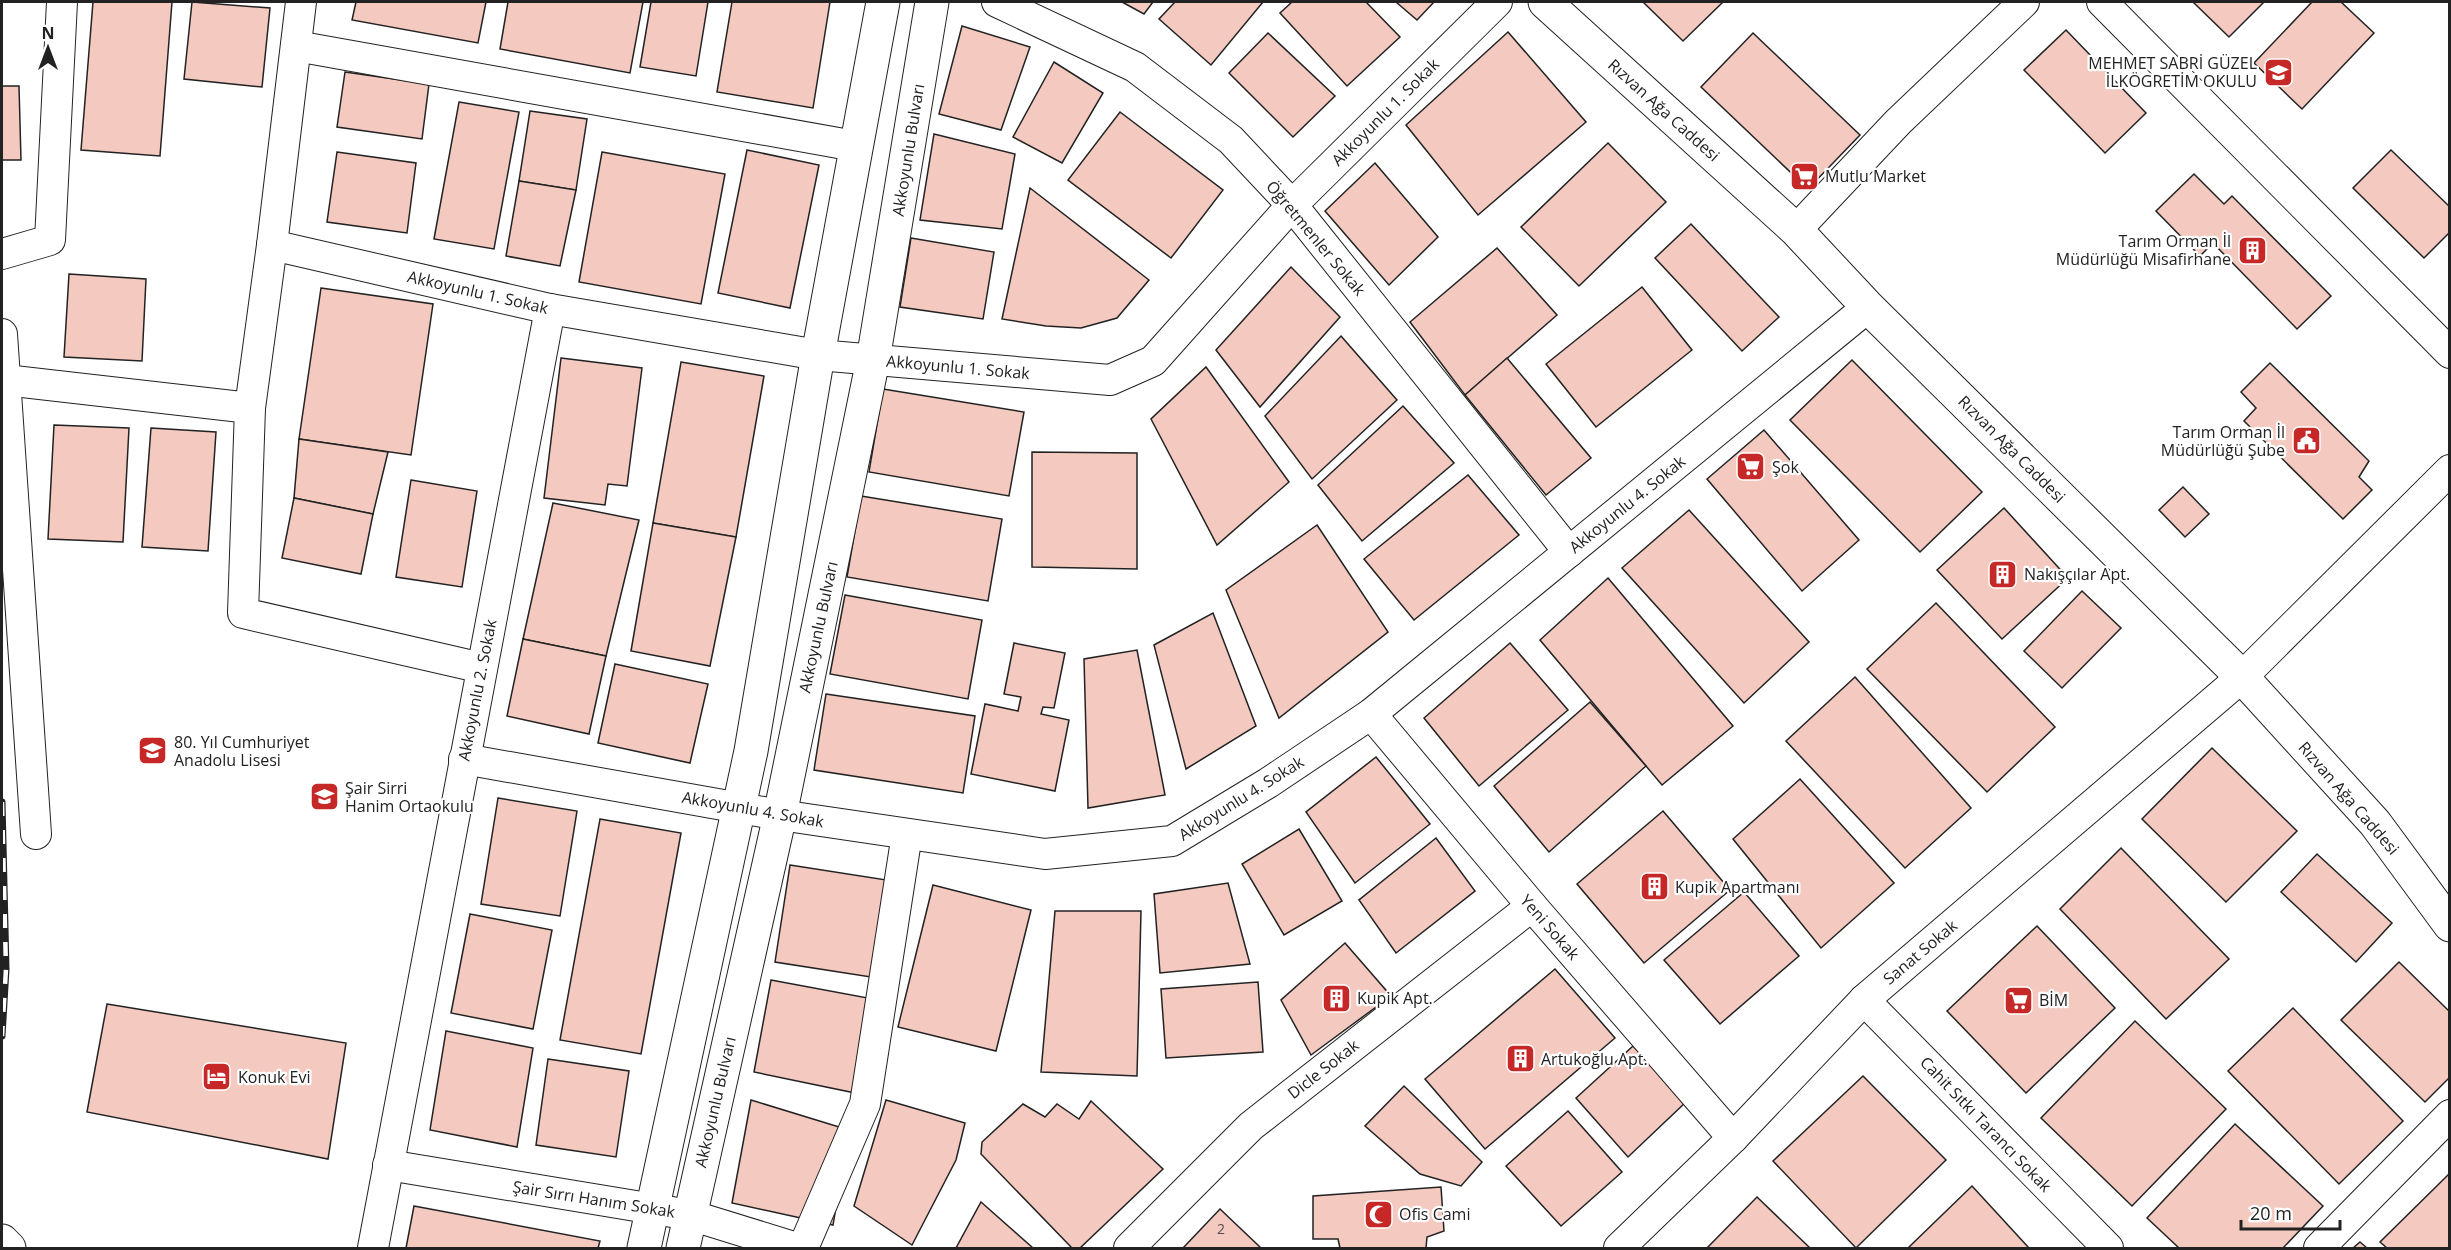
<svg xmlns="http://www.w3.org/2000/svg" width="2451" height="1250" font-family="'Open Sans',sans-serif">
	<style>
		.building { fill: #f3c9c0; stroke: #222; stroke-width: 1.5 }
		.lines { fill: none; stroke-linecap: round; stroke-linejoin: round }
		.street-casing { stroke: #222; stroke-width: 32 }
		.secondary-casing { stroke: #222; stroke-width: 35 }
		.primary-casing { stroke: #222; stroke-width: 35 }
		.street { stroke: #fff; stroke-width: 30 }
		.secondary { stroke: #fff; stroke-width: 33 }
		.primary { stroke: #fff; stroke-width: 33 }
		.rail-casing { stroke: #222; stroke-width: 7 }
		.rail { stroke: #fff; stroke-width: 4.5; stroke-dasharray: 14; stroke-linecap: butt }
		.labels { text-anchor: middle; stroke-width: 4.5; stroke-linejoin: round; paint-order: stroke }
		.number-label { font-size: 14px; fill: #564c4a }
		.poi-label { font-size: 16px; fill: #222; stroke: #fff; text-anchor: start }
		.street-label { font-size: 16px; fill: #222; stroke: #fff }
	</style>
	<rect width="100%" height="100%" fill="#fff"/>
	<g class="building">
		<polygon points="93,2 172,2 160,156 81,150"/>
		<polygon points="192,2 270,8 262,87 184,79"/>
		<polygon points="356,2 486,2 478,43 352,20"/>
		<polygon points="508,2 643,2 630,73 500,49"/>
		<polygon points="651,2 708,2 696,76 640,67"/>
		<polygon points="732,2 830,2 813,108 717,92"/>
		<polygon points="1122,2 1153,2 1144,14"/>
		<polygon points="1175,2 1263,2 1211,65 1159,19"/>
		<polygon points="1292,2 1366,2 1400,37 1347,86 1280,13"/>
		<polygon points="1396,2 1434,2 1417,20"/>
		<polygon points="1643,2 1723,2 1683,41"/>
		<polygon points="2193,2 2264,2 2229,37"/>
		<polygon points="2312,2 2341,2 2374,33 2302,109 2254,63"/>
		<polygon points="962,26 1030,47 1001,130 939,114"/>
		<polygon points="2066,30 2146,113 2105,153 2024,70"/>
		<polygon points="1508,32 1586,122 1478,215 1406,125"/>
		<polygon points="1268,33 1335,96 1293,137 1229,73"/>
		<polygon points="1753,33 1860,135 1808,189 1701,87"/>
		<polygon points="1054,62 1103,93 1062,163 1013,137"/>
		<polygon points="345,72 429,84 422,139 337,127"/>
		<polygon points="2,86 19,86 21,160 2,160"/>
		<polygon points="459,102 519,112 494,249 434,239"/>
		<polygon points="530,111 587,119 576,190 519,181"/>
		<polygon points="1120,112 1223,190 1171,258 1068,180"/>
		<polygon points="934,134 1015,154 1002,229 920,220"/>
		<polygon points="1608,143 1666,202 1579,286 1521,227"/>
		<polygon points="747,150 819,165 790,308 718,293"/>
		<polygon points="2391,150 2450,207 2450,232 2424,258 2353,188"/>
		<polygon points="337,152 416,163 407,233 327,222"/>
		<polygon points="602,152 725,174 701,304 579,282"/>
		<polygon points="1375,163 1438,237 1389,285 1325,211"/>
		<polygon points="2194,174 2224,204 2232,196 2331,296 2297,329 2213,243 2200,256 2156,211"/>
		<polygon points="519,181 576,190 560,266 506,256"/>
		<polygon points="1030,188 1149,280 1117,318 1081,328 1046,326 1002,319"/>
		<polygon points="1691,224 1779,317 1742,351 1655,258"/>
		<polygon points="911,238 994,252 983,319 900,307"/>
		<polygon points="1497,248 1557,315 1465,395 1410,322"/>
		<polygon points="1291,267 1340,317 1260,407 1216,350"/>
		<polygon points="69,274 146,279 142,361 64,357"/>
		<polygon points="1642,287 1692,350 1596,427 1546,364"/>
		<polygon points="321,288 433,304 411,455 299,439"/>
		<polygon points="1341,336 1397,400 1312,479 1265,416"/>
		<polygon points="561,358 642,368 627,486 608,484 605,505 544,498"/>
		<polygon points="1507,358 1591,458 1546,495 1465,395"/>
		<polygon points="1852,360 1982,492 1920,552 1790,420"/>
		<polygon points="681,362 764,376 736,537 653,523"/>
		<polygon points="2270,363 2369,461 2359,477 2372,490 2343,519 2244,421 2256,408 2241,392"/>
		<polygon points="1206,367 1289,482 1217,545 1151,419"/>
		<polygon points="883,389 1024,412 1009,496 869,472"/>
		<polygon points="1403,406 1454,463 1362,541 1318,485"/>
		<polygon points="54,425 129,428 123,542 48,539"/>
		<polygon points="151,428 216,432 208,551 142,547"/>
		<polygon points="1764,430 1859,540 1802,591 1707,479"/>
		<polygon points="299,439 388,452 373,514 294,498"/>
		<polygon points="1032,452 1137,453 1137,569 1032,567"/>
		<polygon points="1468,475 1519,535 1414,620 1364,559"/>
		<polygon points="411,480 477,491 462,587 396,577"/>
		<polygon points="2183,487 2209,514 2185,537 2159,510"/>
		<polygon points="861,496 1002,519 988,601 847,577"/>
		<polygon points="294,498 373,514 361,574 282,558"/>
		<polygon points="553,503 639,520 606,656 523,639"/>
		<polygon points="2004,508 2068,578 2002,639 1937,570"/>
		<polygon points="1689,510 1809,642 1744,703 1622,568"/>
		<polygon points="653,523 736,537 710,666 631,651"/>
		<polygon points="1317,525 1388,632 1279,718 1226,590"/>
		<polygon points="1608,578 1733,726 1662,785 1540,640"/>
		<polygon points="2082,591 2121,628 2062,688 2024,651"/>
		<polygon points="845,595 982,620 968,699 830,674"/>
		<polygon points="1936,603 2055,727 1987,792 1867,669"/>
		<polygon points="1213,613 1256,726 1186,769 1154,645"/>
		<polygon points="523,639 606,656 589,734 507,716"/>
		<polygon points="1014,643 1065,653 1054,708 1043,707 1041,714 1069,720 1055,791 971,774 985,704 1018,711 1021,697 1004,694"/>
		<polygon points="1510,643 1568,710 1479,786 1424,718"/>
		<polygon points="1137,650 1165,795 1088,808 1084,659"/>
		<polygon points="615,664 708,684 690,763 598,743"/>
		<polygon points="1855,677 1971,808 1905,868 1786,741"/>
		<polygon points="826,694 975,716 963,793 814,770"/>
		<polygon points="1590,702 1646,766 1549,852 1494,786"/>
		<polygon points="2212,748 2297,831 2226,902 2142,819"/>
		<polygon points="1376,757 1430,824 1355,883 1306,812"/>
		<polygon points="1800,779 1894,883 1821,948 1733,839"/>
		<polygon points="498,798 577,811 560,916 481,904"/>
		<polygon points="1663,811 1730,890 1644,963 1577,884"/>
		<polygon points="600,819 681,833 641,1054 560,1040"/>
		<polygon points="1299,829 1342,901 1284,935 1242,864"/>
		<polygon points="1436,838 1475,891 1396,953 1359,900"/>
		<polygon points="2121,848 2229,959 2166,1019 2060,909"/>
		<polygon points="2317,854 2392,923 2356,962 2281,892"/>
		<polygon points="790,865 906,883 890,980 775,962"/>
		<polygon points="1228,883 1250,964 1160,973 1154,894"/>
		<polygon points="933,885 1031,910 996,1051 898,1027"/>
		<polygon points="1744,892 1799,956 1720,1024 1664,960"/>
		<polygon points="1055,911 1141,911 1137,1076 1041,1072"/>
		<polygon points="470,914 552,930 533,1029 451,1013"/>
		<polygon points="2037,926 2115,1008 2026,1093 1947,1011"/>
		<polygon points="1345,943 1391,996 1311,1055 1281,1000"/>
		<polygon points="2399,962 2450,1012 2450,1077 2425,1102 2341,1020"/>
		<polygon points="1555,969 1615,1038 1485,1149 1425,1079"/>
		<polygon points="771,980 884,1001 865,1095 754,1072"/>
		<polygon points="1258,982 1263,1052 1166,1058 1161,989"/>
		<polygon points="107,1004 346,1043 328,1159 87,1112"/>
		<polygon points="2293,1008 2403,1121 2339,1184 2228,1071"/>
		<polygon points="2135,1021 2226,1109 2132,1206 2041,1118"/>
		<polygon points="446,1031 533,1048 517,1147 430,1130"/>
		<polygon points="1633,1046 1687,1101 1628,1157 1576,1098"/>
		<polygon points="548,1059 629,1071 616,1157 536,1145"/>
		<polygon points="1863,1076 1946,1160 1856,1248 1773,1161"/>
		<polygon points="1404,1086 1482,1162 1461,1186 1420,1174 1365,1126"/>
		<polygon points="751,1100 849,1130 833,1225 732,1203"/>
		<polygon points="886,1100 965,1123 956,1160 912,1245 854,1206"/>
		<polygon points="1091,1101 1163,1169 1080,1248 1072,1248 981,1154 982,1142 1023,1104 1045,1117 1057,1104 1079,1119"/>
		<polygon points="1568,1111 1622,1172 1561,1226 1506,1166"/>
		<polygon points="2235,1124 2323,1206 2283,1248 2179,1248 2147,1218"/>
		<polygon points="2450,1173 2450,1248 2387,1248 2380,1242"/>
		<polygon points="1972,1186 2029,1248 1908,1248"/>
		<polygon points="1441,1187 1444,1231 1427,1237 1426,1248 1340,1248 1338,1239 1313,1239 1313,1196"/>
		<polygon points="1757,1197 1810,1248 1707,1248"/>
		<polygon points="981,1202 1033,1248 956,1248"/>
		<polygon points="414,1206 600,1241 598,1248 406,1248"/>
		<polygon points="1220,1209 1261,1248 1183,1248"/>
		<polygon points="2360,1242 2367,1248 2353,1248"/>
	</g>
	<g class="lines">
		<defs>
			<g id="street">
				<polyline points="301,2 272,245 250,408 243,613 482,668"/>
				<polyline points="997,2 1135,67 1231,140 1292,205 1569,552"/>
				<polyline points="2102,2 2450,353"/>
				<polyline points="296,46 855,146"/>
				<polyline points="1796,230 1898,122 2024,2"/>
				<polyline points="272,245 550,309 818,355 1110,380 1153,361 1292,205 1497,2"/>
				<polyline points="2,254 50,240 62,2"/>
				<polyline points="2,334 36,834"/>
				<polyline points="5,380 250,408"/>
				<polyline points="1371,714 1532,906 1733,1138"/>
				<polyline points="464,759 780,815 1045,854 1172,841 1268,783 1371,714 1868,307"/>
				<polyline points="1864,1000 2108,1248"/>
				<polyline points="388,1165 690,1215 797,1248"/>
				<polyline points="373,1248 550,309"/>
				<polyline points="803,1248 865,1104 907,834"/>
				<polyline points="1129,1248 1251,1126 1532,906"/>
				<polyline points="1619,1248 1733,1138 1864,1000 2242,677 2450,470"/>
				<polyline points="2319,1248 2450,1115"/>
			</g>
			<g id="secondary">
				<polyline points="1545,2 1796,230 1868,307 2242,677 2375,823 2450,925"/>
				<polyline points="2,1241 9,1248"/>
			</g>
			<g id="primary">
				<polyline points="644,1248 751,751 818,355 883,2"/>
				<polyline points="683,1248 780,815 873,360 932,2"/>
			</g>
		</defs>
		<use href="#street" class="street-casing"/>
		<use href="#secondary" class="secondary-casing"/>
		<use href="#primary" class="primary-casing"/>
		<use href="#street" class="street"/>
		<use href="#secondary" class="secondary"/>
		<use href="#primary" class="primary"/>
		<defs>
			<polyline id="rail" points="2,802 6,969 2,1036"/>
		</defs>
		<use href="#rail" class="rail-casing"/>
		<use href="#rail" class="rail"/>
	</g>
	<defs>
		<symbol id="school-square" viewBox="-11 -11 22 22"><rect x="-9" y="-9" width="18" height="18" rx="4" fill="#c62828" stroke="#fff"/><path d="M0-5L7-2L0 1L-7-2ZM-4 1L0 2.5L4 1V4Q0 6-4 4Z" fill="#fff"/></symbol>
		<symbol id="supermarket-square" viewBox="-11 -11 22 22"><rect x="-9" y="-9" width="18" height="18" rx="4" fill="#c62828" stroke="#fff"/><path d="M-6-5.5h2.5l.6 2H6L4.5 2H-2.5L-4.4-4H-6ZM-1.5 3.2a1.3 1.3 0 1 0 .1 0ZM3 3.2a1.3 1.3 0 1 0 .1 0Z" fill="#fff"/></symbol>
		<symbol id="building-square" viewBox="-11 -11 22 22"><rect x="-9" y="-9" width="18" height="18" rx="4" fill="#c62828" stroke="#fff"/><path d="M-4-6H4V6H1V3H-1V6H-4ZM-2.5-4.3h1.7v1.8h-1.7ZM.8-4.3h1.7v1.8H.8ZM-2.5-1h1.7V.8h-1.7ZM.8-1h1.7V.8H.8Z" fill="#fff"/></symbol>
		<symbol id="civic-square" viewBox="-11 -11 22 22"><rect x="-9" y="-9" width="18" height="18" rx="4" fill="#c62828" stroke="#fff"/><path d="M-.6-6.5H3V-4.5H.6V-3L4-1V1h2V6H-6V1h2V-1L-.6-3ZM-1.2 2.5V6h2.4V2.5Z" fill="#fff"/></symbol>
		<symbol id="hotel-square" viewBox="-11 -11 22 22"><rect x="-9" y="-9" width="18" height="18" rx="4" fill="#c62828" stroke="#fff"/><path d="M-6-4.5h1.5V1H6V5H4.5V3h-9V5H-6ZM-4 0a1.8 1.8 0 1 1 3.6 0ZM.5 0V-2.5h3Q6-2.5 6 0Z" fill="#fff"/></symbol>
		<symbol id="mosque-square" viewBox="-11 -11 22 22"><rect x="-9" y="-9" width="18" height="18" rx="4" fill="#c62828" stroke="#fff"/><path d="M3.5-4.9A6 6 0 1 0 3.5 4.9A5 5 0 1 1 3.5-4.9Z" fill="#fff"/></symbol>
	</defs>
	<g fill-rule="evenodd">
		<use href="#school-square" x="2262" y="56" width="33" height="33"/>
		<use href="#supermarket-square" x="1788" y="160" width="33" height="33"/>
		<use href="#building-square" x="2236" y="234" width="33" height="33"/>
		<use href="#civic-square" x="2290" y="424" width="33" height="33"/>
		<use href="#supermarket-square" x="1734" y="450" width="33" height="33"/>
		<use href="#building-square" x="1986" y="558" width="33" height="33"/>
		<use href="#school-square" x="136" y="734" width="33" height="33"/>
		<use href="#school-square" x="308" y="780" width="33" height="33"/>
		<use href="#building-square" x="1638" y="870" width="33" height="33"/>
		<use href="#building-square" x="1320" y="982" width="33" height="33"/>
		<use href="#supermarket-square" x="2002" y="984" width="33" height="33"/>
		<use href="#building-square" x="1504" y="1042" width="33" height="33"/>
		<use href="#hotel-square" x="200" y="1060" width="33" height="33"/>
		<use href="#mosque-square" x="1362" y="1198" width="33" height="33"/>
	</g>
	<g class="labels">
		<g class="number-label">
			<text x="1221" y="1234">2</text>
		</g>
		<g class="poi-label">
			<text x="2257" y="69" text-anchor="end">MEHMET SABRİ GÜZEL<tspan x="2257" dy="18">İLKÖGRETİM OKULU</tspan></text>
			<text x="1825" y="182">Mutlu Market</text>
			<text x="2231" y="247" text-anchor="end">Tarım Orman İl<tspan x="2231" dy="18">Müdürlüğü Misafirhane</tspan></text>
			<text x="2285" y="438" text-anchor="end">Tarım Orman İl<tspan x="2285" dy="18">Müdürlüğü Şube</tspan></text>
			<text x="1772" y="473">Şok</text>
			<text x="2024" y="580">Nakışçılar Apt.</text>
			<text x="174" y="748">80. Yıl Cumhuriyet<tspan x="174" dy="18">Anadolu Lisesi</tspan></text>
			<text x="345" y="794">Şair Sirri<tspan x="345" dy="18">Hanim Ortaokulu</tspan></text>
			<text x="1675" y="893">Kupik Apartmanı</text>
			<text x="1357" y="1004">Kupik Apt.</text>
			<text x="2039" y="1006">BİM</text>
			<text x="1541" y="1065">Artukoğlu Apt.</text>
			<text x="238" y="1083">Konuk Evi</text>
			<text x="1399" y="1220">Ofis Cami</text>
		</g>
		<g class="street-label">
			<text transform="translate(1664 110) rotate(42)" y="6">Rızvan Ağa Caddesi</text>
			<text transform="translate(1385 112) rotate(-45)" y="6">Akkoyunlu 1. Sokak</text>
			<text transform="translate(908 150) rotate(-81)" y="6">Akkoyunlu Bulvarı</text>
			<text transform="translate(1316 238) rotate(50)" y="6">Öğretmenler Sokak</text>
			<text transform="translate(478 292) rotate(13)" y="6">Akkoyunlu 1. Sokak</text>
			<text transform="translate(958 367) rotate(5)" y="6">Akkoyunlu 1. Sokak</text>
			<text transform="translate(2012 449) rotate(45)" y="6">Rızvan Ağa Caddesi</text>
			<text transform="translate(1627 504) rotate(-39)" y="6">Akkoyunlu 4. Sokak</text>
			<text transform="translate(818 627) rotate(-78)" y="6">Akkoyunlu Bulvarı</text>
			<text transform="translate(477 690) rotate(-79)" y="6">Akkoyunlu 2. Sokak</text>
			<text transform="translate(1241 798) rotate(-32)" y="6">Akkoyunlu 4. Sokak</text>
			<text transform="translate(2349 798) rotate(49)" y="6">Rızvan Ağa Caddesi</text>
			<text transform="translate(753 809) rotate(10)" y="6">Akkoyunlu 4. Sokak</text>
			<text transform="translate(1550 927) rotate(49)" y="6">Yeni Sokak</text>
			<text transform="translate(1920 952) rotate(-40)" y="6">Sanat Sokak</text>
			<text transform="translate(1323 1069) rotate(-38)" y="6">Dicle Sokak</text>
			<text transform="translate(715 1102) rotate(-77)" y="6">Akkoyunlu Bulvarı</text>
			<text transform="translate(1986 1124) rotate(46)" y="6">Cahit Sıtkı Tarancı Sokak</text>
			<text transform="translate(594 1199) rotate(9)" y="6">Şair Sırrı Hanım Sokak</text>
		</g>
	</g>
	<rect width="2451" height="1250" fill="none" stroke="#222222" stroke-width="6"/>
	<g transform="translate(48 48)" stroke="#ffffff" stroke-width="4.5" paint-order="stroke">
	<path d="M0-4.5L10 22L0 15L-10 22Z" fill="#222222"/>
	<text y="-9" font-size="16" font-weight="bold" text-anchor="middle" fill="#222222">N</text>
	</g>
	<path d="M2241 1220v9h99v-9" fill="none" stroke="#222222" stroke-width="3"/>
	<text x="2250" y="1220" font-size="18" fill="#222222" stroke="#ffffff" stroke-width="4.5" paint-order="stroke">20 m</text>
</svg>
